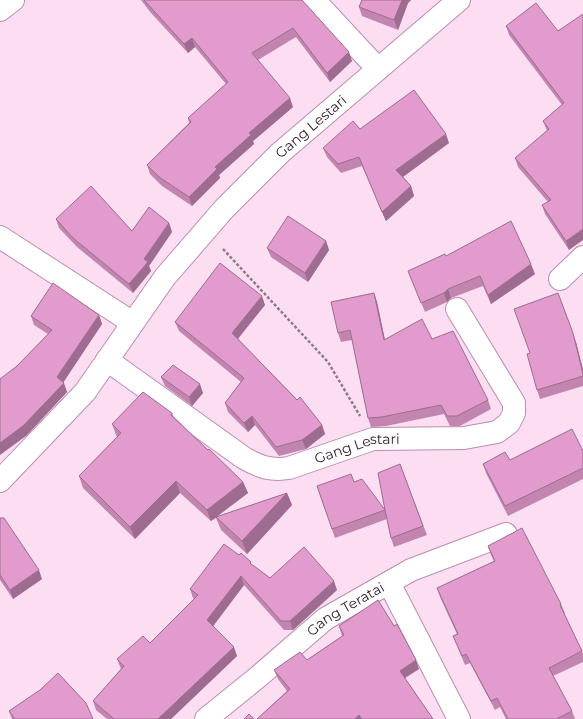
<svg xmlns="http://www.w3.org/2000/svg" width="583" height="719" font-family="Montserrat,sans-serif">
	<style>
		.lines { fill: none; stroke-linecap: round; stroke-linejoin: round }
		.minor-casing { stroke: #bc8dae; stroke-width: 24 }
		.path { stroke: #907889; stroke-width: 2.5; stroke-dasharray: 3 2; stroke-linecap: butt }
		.minor { stroke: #fff; stroke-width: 22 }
		.wall { fill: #c285b0 }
		.shaded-wall { fill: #9e6c90 }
		.building { fill: #e19bcd; stroke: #9e6c90 }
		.labels { text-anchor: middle; stroke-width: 3.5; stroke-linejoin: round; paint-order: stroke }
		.street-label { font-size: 14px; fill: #362330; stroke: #fcdef3 }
	</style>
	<rect width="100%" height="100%" fill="#fcdef3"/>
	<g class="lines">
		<defs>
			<g id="minor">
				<polyline points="314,0 378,69"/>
				<polyline points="0,10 13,0"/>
				<polyline points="0,237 133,323"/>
				<polyline points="560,279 583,257"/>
				<path id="s1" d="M107 360 244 458C260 467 271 471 289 468L373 439 464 438 497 432 509 423 514 413V403L457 309"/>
				<path id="s2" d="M0 481 85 392 165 277 224 209 280 153 459 0"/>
				<polyline points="389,583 459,719"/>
				<path id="s3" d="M206 719 258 677 325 619 411 570 506 534"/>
			</g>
		</defs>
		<use href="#minor" class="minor-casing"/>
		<polyline class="path" points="223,249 328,362 360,416"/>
		<use href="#minor" class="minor"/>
	</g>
	<g class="wall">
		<polygon points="141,0 302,0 352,61 330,82 296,37 258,60 293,107 253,141 254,144 219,175 220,178 192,206 162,186 150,174 147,165 189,123 188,118 226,84 195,47 188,53 151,13"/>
		<polygon points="362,0 411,0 408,3 398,30 362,16 359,7"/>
		<polygon points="583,14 569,250 545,214 542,205 548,202 518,167 515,158 547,131 543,121 562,105 509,35 506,26 558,31"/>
		<polygon points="360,129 449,143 403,177 411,186 414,196 386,221 362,166 341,173 327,157 323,148"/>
		<polygon points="56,219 132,231 169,223 172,232 149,266 151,271 133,293 77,247 59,228"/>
		<polygon points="326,241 329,250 308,282 271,257 267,248"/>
		<polygon points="446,256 535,274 491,304 483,286 451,298 447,302 425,312 408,271"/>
		<polygon points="374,293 377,302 385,340 432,339 488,400 491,409 460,426 450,426 444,414 386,426 371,427 368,418 352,340 341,342 338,333"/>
		<polygon points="265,305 238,339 322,425 325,434 306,449 279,456 255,425 248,432 228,412 225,403 241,382 179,331 175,322"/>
		<polygon points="99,315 102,324 63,382 67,392 26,436 17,366 48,334 34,325 31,316"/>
		<polygon points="576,342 583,370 583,386 540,399 537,390"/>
		<polygon points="161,377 203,393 192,406 165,386"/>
		<polygon points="172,413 174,417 208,450 243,482 248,493 216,517 287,493 292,505 247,554 221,530 216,518 211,521 180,493 135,539 83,488 79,476 117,437 116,435 112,424"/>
		<polygon points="583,451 583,479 508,516 486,473 483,464 510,460"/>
		<polygon points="400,464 427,535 394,547 391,538 387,519 335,538 317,486 354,482 385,510"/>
		<polygon points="0,518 42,579 13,599 0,580"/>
		<polygon points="488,546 561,604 565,613 564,614 582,651 583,654 583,662 553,676 572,711 575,719 506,719 500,707 495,710 470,663 465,665 453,636 457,634 440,597 437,588 494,561 491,555"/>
		<polygon points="252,565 270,578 337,590 293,630 284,630 244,585 213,626 237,656 171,719 107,719 96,710 93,701 121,669 117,659 150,643 194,599 193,598 190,589"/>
		<polygon points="339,626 419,669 405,678 433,719 257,719 287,691 278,679 274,670 307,660 342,636"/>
		<polygon points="9,711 93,719 12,719"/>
	</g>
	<g class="shaded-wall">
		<polygon points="402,0 411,0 408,3 398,30 394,20"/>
		<polygon points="192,38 195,47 188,53 184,44"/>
		<polygon points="349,52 352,61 330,82 327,73"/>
		<polygon points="290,98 293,107 253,141 254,144 219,175 220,178 192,206 189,197 215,167 249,133"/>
		<polygon points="446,134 449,143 400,179 396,170"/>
		<polygon points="411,186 414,196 386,221 382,212"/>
		<polygon points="169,223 172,232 149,266 151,271 133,293 129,284 144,259"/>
		<polygon points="583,229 583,240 569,250 566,241"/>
		<polygon points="326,241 329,250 308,282 305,273"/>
		<polygon points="531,264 535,274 491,304 488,295"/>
		<polygon points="448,289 451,298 447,302 444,293"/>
		<polygon points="374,293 377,302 387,350 384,340"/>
		<polygon points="558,293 576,342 583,370 583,374"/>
		<polygon points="262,296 265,305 235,342 232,333"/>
		<polygon points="99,315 102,324 61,386 57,377"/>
		<polygon points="64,383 67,392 26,436 0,455 0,443"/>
		<polygon points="200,384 203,393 192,406 189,397"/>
		<polygon points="252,416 255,425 248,432 244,423"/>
		<polygon points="322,425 325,434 306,449 302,440"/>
		<polygon points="176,481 180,493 135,539 130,527"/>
		<polygon points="243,482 248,493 211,521 207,510"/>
		<polygon points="287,493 292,505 247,554 242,541"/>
		<polygon points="39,570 42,579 13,599 10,590"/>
		<polygon points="241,576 244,585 211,629 207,620"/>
		<polygon points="334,581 337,590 293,630 290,621"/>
		<polygon points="234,647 237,656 171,719 158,719"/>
		<polygon points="416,660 419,669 403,679 400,671"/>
		<polygon points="359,715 361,719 355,719"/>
	</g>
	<g class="building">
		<polygon points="144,0 302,0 349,52 327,73 293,28 252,53 290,98 249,133 251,135 215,167 217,169 189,197 159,177 147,165 191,122 188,118 228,82 192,38 184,44"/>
		<polygon points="362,0 402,0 394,20 359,7"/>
		<polygon points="536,3 558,31 583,14 583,229 566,241 542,205 551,200 515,158 549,129 543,121 564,103 506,26"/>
		<polygon points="414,90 446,134 396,170 411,186 382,212 359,157 338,164 323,148 353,121 360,129"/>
		<polygon points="91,186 132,231 149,207 169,223 144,259 148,262 129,284 73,238 56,219"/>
		<polygon points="288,216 326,241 305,273 267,248"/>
		<polygon points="511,221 531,264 488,295 480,276 448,289 444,293 421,303 408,271 445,254 446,256"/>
		<polygon points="220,263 262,296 232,333 297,400 300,397 322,425 302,440 276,447 252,416 244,423 225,403 244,378 175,322"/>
		<polygon points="53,283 99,315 57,377 64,383 23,426 0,443 0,379 17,366 52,330 31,316"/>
		<polygon points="374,293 384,340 422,319 432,339 453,331 488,400 457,416 447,416 441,405 382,417 368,418 350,330 338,333 331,302"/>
		<polygon points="558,293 573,333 583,374 583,376 537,390 527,354 530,353 514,309"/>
		<polygon points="173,365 200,384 189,397 161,377"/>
		<polygon points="143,392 172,413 171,415 208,450 209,449 243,482 207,510 176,481 130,527 79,476 121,433 112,424"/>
		<polygon points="572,429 583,451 583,468 505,506 483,464 505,452 510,460"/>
		<polygon points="400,464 423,526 391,538 385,510 332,529 317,486 351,474 354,482 362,479 385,510 378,473"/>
		<polygon points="287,493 242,541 216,517"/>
		<polygon points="0,518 4,518 39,570 10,590 0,575"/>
		<polygon points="522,528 561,604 560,605 582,651 549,668 572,711 556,719 508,719 497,698 491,701 466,654 462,656 453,636 458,634 437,588 495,561 488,546"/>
		<polygon points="224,544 239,555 241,553 251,562 250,563 270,578 304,547 334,581 290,621 281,621 241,576 207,620 234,647 158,719 114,719 93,701 124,666 117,659 143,636 150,643 198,595 190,589"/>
		<polygon points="378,600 394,626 397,624 416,660 400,671 433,719 362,719 359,715 355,719 257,719 290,689 274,670 300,652 307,660 344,635 339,626"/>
		<polygon points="58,673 86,703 93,719 15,719 9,711 40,690"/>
		<polygon points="249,714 254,719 244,719"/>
	</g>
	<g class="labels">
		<g class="street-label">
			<text dy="5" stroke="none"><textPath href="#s2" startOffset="473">Gang Lestari</textPath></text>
			<text dy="5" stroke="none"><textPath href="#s1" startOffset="287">Gang Lestari</textPath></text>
			<text dy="5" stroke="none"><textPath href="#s3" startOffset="178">Gang Teratai</textPath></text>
		</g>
	</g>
</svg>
